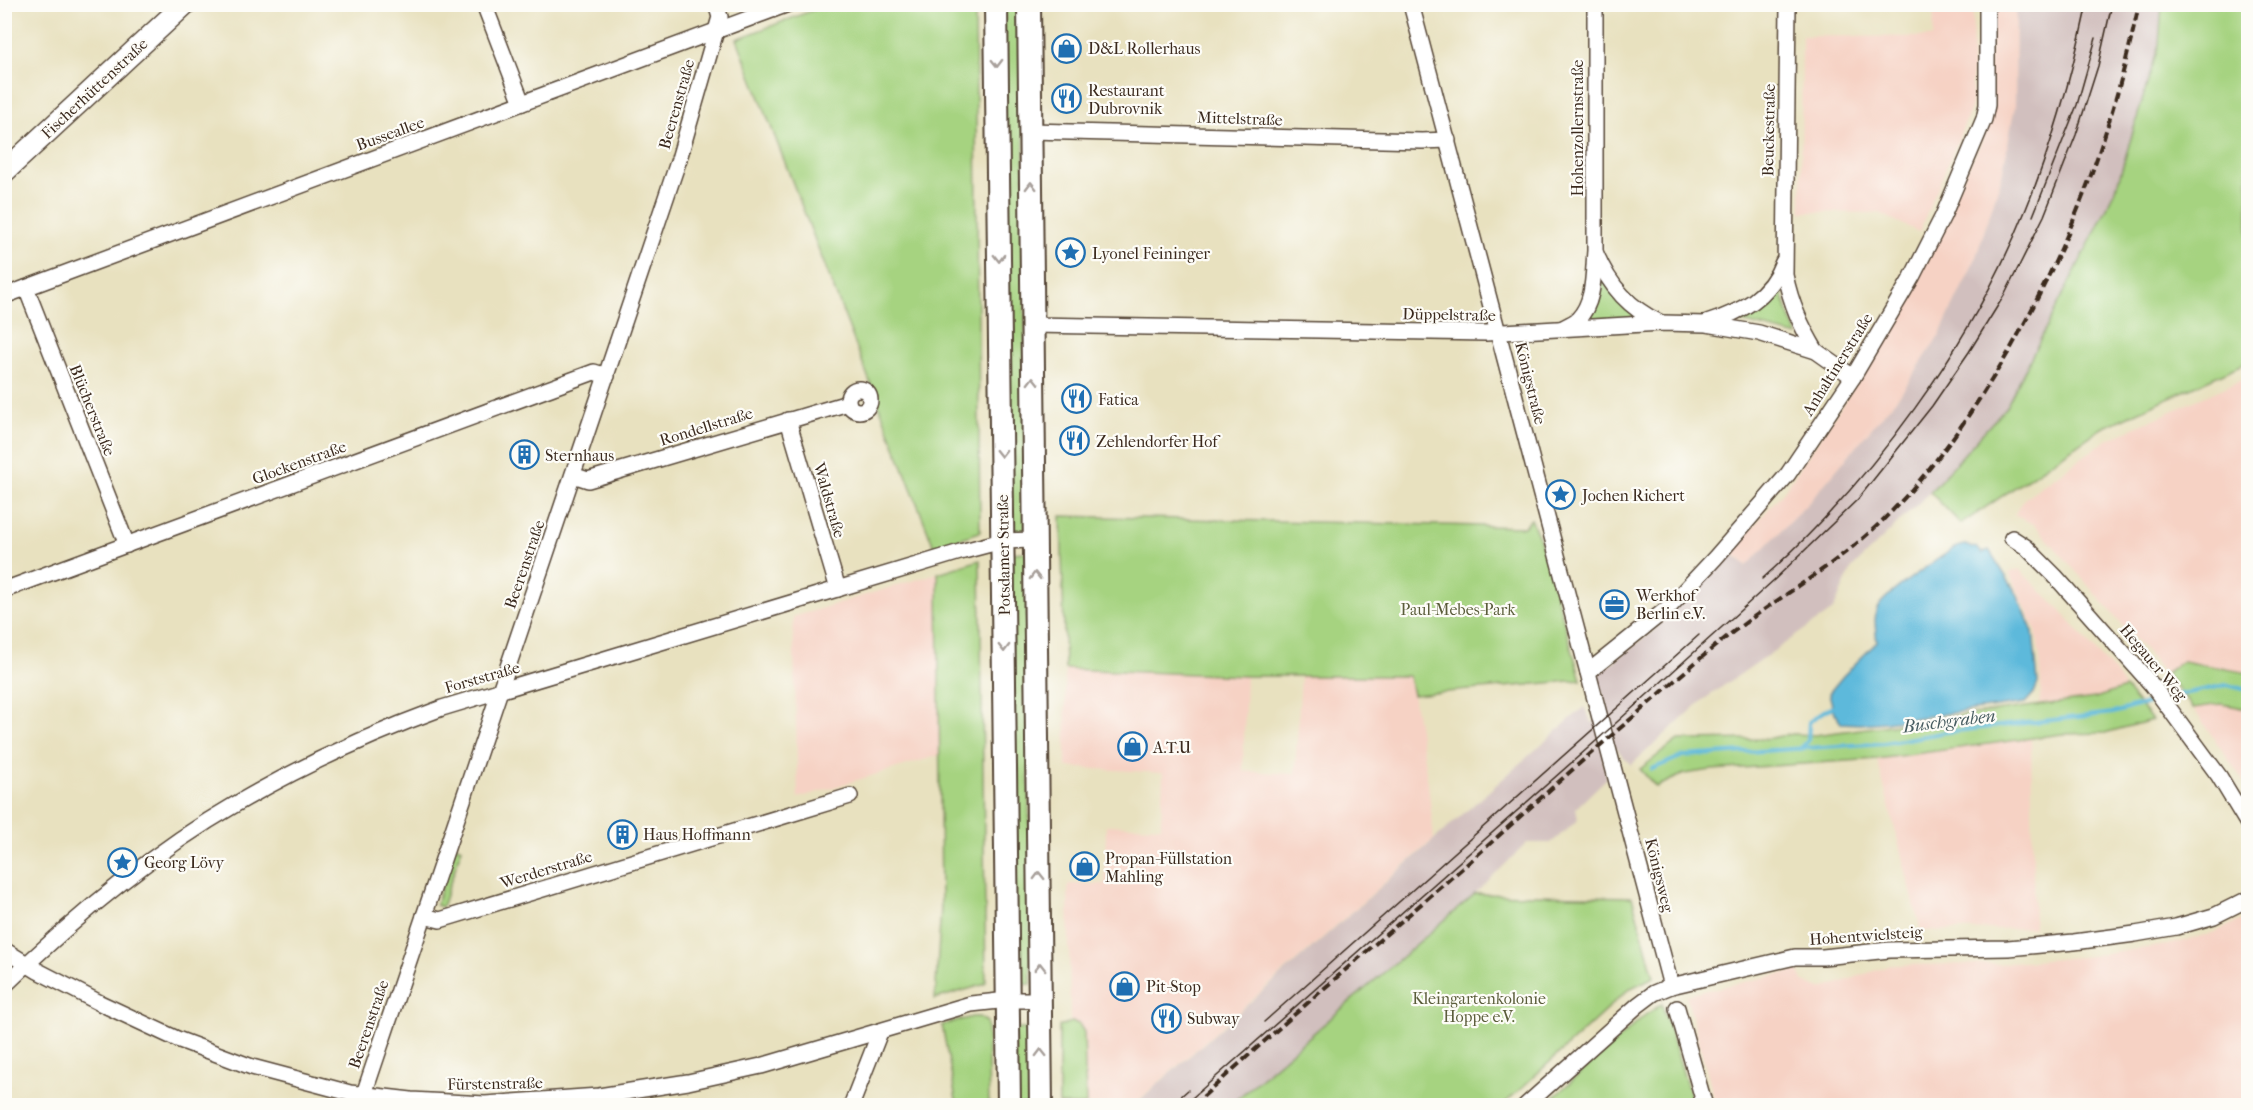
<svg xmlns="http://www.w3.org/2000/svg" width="2253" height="1110" font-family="'IM FELL French Canon',serif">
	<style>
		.built { fill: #f6d2c4 }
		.industrial { fill: #d1bfbe }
		.green { fill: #a6d380; stroke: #707e4f; stroke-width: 1.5 }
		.water { fill: #5db9db; stroke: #4c727c; stroke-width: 1.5 }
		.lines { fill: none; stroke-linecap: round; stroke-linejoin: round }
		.stream { stroke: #5db9db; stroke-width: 4 }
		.street-casing { stroke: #554536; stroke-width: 18 }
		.secondary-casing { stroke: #554536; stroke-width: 24 }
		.primary-casing { stroke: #554536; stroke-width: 26 }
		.street { stroke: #fff; stroke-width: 15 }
		.secondary { stroke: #fff; stroke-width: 21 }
		.primary { stroke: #fff; stroke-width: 22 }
		.tram { stroke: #3b2a1e; stroke-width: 1.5 }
		.rail { stroke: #3b2a1e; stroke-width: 4; stroke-dasharray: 9 4.5; stroke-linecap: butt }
		.oneway { stroke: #a79f9a }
		.labels { text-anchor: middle; stroke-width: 4.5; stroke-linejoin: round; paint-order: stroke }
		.poi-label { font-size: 16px; fill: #3b2a1e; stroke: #fdfcf7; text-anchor: start }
		.street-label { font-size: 16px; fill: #3b2a1e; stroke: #fdfcf7 }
		.park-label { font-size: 16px; fill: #5b5d3b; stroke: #fdfcf7 }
		.water-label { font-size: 18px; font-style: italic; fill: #475c60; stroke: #fdfcf7 }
	</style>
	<rect width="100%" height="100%" fill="#fdfcf7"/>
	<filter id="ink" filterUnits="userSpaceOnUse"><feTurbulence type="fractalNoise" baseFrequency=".0167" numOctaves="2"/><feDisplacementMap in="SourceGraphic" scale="12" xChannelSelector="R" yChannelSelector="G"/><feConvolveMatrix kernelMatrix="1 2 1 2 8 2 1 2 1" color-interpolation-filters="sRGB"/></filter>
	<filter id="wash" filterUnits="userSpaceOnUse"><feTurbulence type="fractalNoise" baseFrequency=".008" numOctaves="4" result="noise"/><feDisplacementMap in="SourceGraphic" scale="24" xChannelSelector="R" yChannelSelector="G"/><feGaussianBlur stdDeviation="1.35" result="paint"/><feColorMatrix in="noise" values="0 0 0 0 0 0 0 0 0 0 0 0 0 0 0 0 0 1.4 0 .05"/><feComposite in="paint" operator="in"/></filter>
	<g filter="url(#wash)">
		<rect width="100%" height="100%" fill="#e8e1bf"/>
		<g class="built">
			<polygon points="1934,5 1973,5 1972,96 1971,109 1919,232 1879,213 1801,212 1802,36 1933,37"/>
			<polygon points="1994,5 2016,5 2015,106 2002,176 1975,260 1939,336 1902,392 1811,500 1747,566 1732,551 1784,491 1858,381 1982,140"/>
			<polygon points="2248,377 2248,673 2183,661 2165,673 2035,525 2014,515 2026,497 2107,440"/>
			<polygon points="2019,569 2061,611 2123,683 2125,688 2095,698 2039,704 2041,690 2040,659 2036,631 2009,573"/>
			<polygon points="938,573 940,755 798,798 793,617"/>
			<polygon points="1065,669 1246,676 1243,771 1295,774 1301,676 1410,676 1428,783 1434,839 1133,1105 1074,1105 1071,1075 1068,884 1105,884 1106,825 1161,827 1163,773 1066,767"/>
			<polygon points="2222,704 2248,709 2248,788 2193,708"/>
			<polygon points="2031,739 2034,928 1921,931 1877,759"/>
			<polygon points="2248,917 2248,1105 1716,1105 1686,995 1798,970 1804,982 1818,988 1825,988 1891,965 2000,964 2091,956 2167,945 2192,939 2215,932"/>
		</g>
		<polygon class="industrial" points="2016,5 2162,5 2159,44 2115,192 2006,407 1930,492 1852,568 1833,610 1703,700 1631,765 1615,747 1603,759 1607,778 1576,808 1578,820 1551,843 1527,843 1475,894 1230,1105 1133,1106 1584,707 1592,723 1607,710 1596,675 1653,631 1731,552 1747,566 1811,500 1902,392 1939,336 1975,260 2002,176 2015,106"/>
		<g class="green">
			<polygon points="829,4 975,5 980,532 934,547 737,39"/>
			<polygon points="1002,5 1023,5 1026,530 1010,531"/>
			<polygon points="2162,5 2248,5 2248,362 2102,428 1961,524 1930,492 2006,407 2115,192 2159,44"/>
			<polygon points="1603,281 1639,318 1584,320 1597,298 1600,282"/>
			<polygon points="1780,284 1787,310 1798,336 1738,321 1739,318"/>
			<polygon points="1061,516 1524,527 1531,519 1540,540 1581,680 1413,695 1409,676 1246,676 1065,669"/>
			<polygon points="1026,552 1031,984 1016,985 1010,553"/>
			<polygon points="980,560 986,982 982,985 935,999 941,908 938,573"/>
			<polygon points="2183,661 2248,673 2248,709 2222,704 2193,708 2165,673"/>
			<polygon points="2125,688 2152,720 2105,733 2062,734 1877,759 1711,770 1684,774 1656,787 1640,769 1678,740 1765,739 1792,734 1815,735 2095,698"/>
			<polygon points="455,845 462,848 443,904 442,907 436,905"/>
			<polygon points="1475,894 1632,897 1654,977 1629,989 1503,1105 1230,1105"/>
			<polygon points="1662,1004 1693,1105 1545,1105 1645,1015"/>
			<polygon points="972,1017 979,1017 987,1022 989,1105 957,1105 942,1025"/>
			<polygon points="1072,1022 1079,1024 1084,1032 1086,1105 1059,1105 1059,1026"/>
			<polygon points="1014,1029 1034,1029 1035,1105 1015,1105"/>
		</g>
		<path class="water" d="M1965 545 1977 548 1982 553 1989 550 2016 592 2033 632 2038 683 2034 693 2025 703 1886 722 1860 724 1841 723 1834 713 1829 693 1843 676 1877 642C1876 632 1873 619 1877 609 1882 595 1939 559 1954 548Z"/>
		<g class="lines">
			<g class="stream">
				<polyline points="2167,697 2227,685 2248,690"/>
				<polyline points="1800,749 1808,741 1809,722 1824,711 1835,706"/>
				<polyline points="1652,769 1683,756 1884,743 1947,732 2113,713 2157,700"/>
			</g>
		</g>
	</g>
	<g filter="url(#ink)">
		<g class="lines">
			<defs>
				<g id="street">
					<polyline points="484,4 522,103"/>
					<polyline points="1411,4 1671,986"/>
					<path d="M1788 4 1785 275C1791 304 1801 326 1816 351"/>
					<polyline points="1030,131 1422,141 1448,140"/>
					<path d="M1596 254C1609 285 1628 308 1659 322"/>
					<polyline points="26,288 127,545"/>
					<polyline points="4,296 788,4"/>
					<path d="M1707 323C1741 312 1770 297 1783 262"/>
					<polyline points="1032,325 1486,333 1662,323 1706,324 1759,333 1816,351 1853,377"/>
					<path d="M1561 329C1566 326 1574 323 1578 319 1595 302 1593 273 1595 251V4"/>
					<circle cx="859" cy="400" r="11"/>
					<polyline points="788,420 838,589"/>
					<polyline points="573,475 588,480 848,403"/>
					<polyline points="2012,538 2026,547 2055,576 2152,685 2219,776 2248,824"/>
					<polyline points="4,590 594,372 607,376"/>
					<polyline points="1588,672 1669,607 1715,558 1788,474 1853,377 1912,277 1943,216 1984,119 1987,105 1987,4"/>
					<polyline points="424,916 440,920 850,796"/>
					<polyline points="4,950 38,971 100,1003 177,1039 252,1067 350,1093 411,1100 485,1104 599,1096 688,1082 761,1066 971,1004 1008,1000 1040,1000"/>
					<path d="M4 986C74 918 151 853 236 804 301 766 371 734 442 708L960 552 1002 541 1035 540"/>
					<polyline points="1677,1008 1705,1106"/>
					<polyline points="360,1106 679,159 720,17 716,4"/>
					<polyline points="851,1106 880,1032"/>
					<polyline points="1525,1106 1638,1005 1654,993 1671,986 1795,957 1823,957 1889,950 2008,948 2074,942 2135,934 2176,927 2214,916 2248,899"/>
				</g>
				<polyline id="secondary" points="4,172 185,4"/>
				<g id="primary">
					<polyline points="996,4 1009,1106"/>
					<polyline points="1029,4 1041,1106"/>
				</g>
			</defs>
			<use href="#street" class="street-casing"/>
			<use href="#secondary" class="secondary-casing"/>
			<use href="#primary" class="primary-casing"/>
			<use href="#street" class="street"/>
			<use href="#secondary" class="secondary"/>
			<use href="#primary" class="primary"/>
			<g class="tram">
				<polyline points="2033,216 2077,105 2096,38"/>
				<path d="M1762 579C1872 481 1971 346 2026 209 2053 143 2072 74 2087 4"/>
				<polyline points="1264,1022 1699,635"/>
				<polyline points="1170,1106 1188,1090"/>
				<polyline points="1183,1106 1596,741 1774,580 1858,499 1932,406 1969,352 2005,294 2044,216 2076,135 2098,66 2112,4"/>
			</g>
			<path class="rail" d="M1193 1106C1285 1021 1380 940 1474 858 1522 815 1570 771 1619 729 1657 697 1694 662 1733 632 1783 594 1838 564 1883 520 1933 471 1972 413 2008 353 2073 239 2112 132 2139 4"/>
		</g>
		<defs><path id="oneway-chevron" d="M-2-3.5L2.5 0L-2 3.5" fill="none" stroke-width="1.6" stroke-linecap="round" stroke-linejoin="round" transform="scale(1.5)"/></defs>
		<g class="oneway">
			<use href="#oneway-chevron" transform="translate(997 63) rotate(89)"/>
			<use href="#oneway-chevron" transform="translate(1031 186) rotate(-91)"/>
			<use href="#oneway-chevron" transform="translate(999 258) rotate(89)"/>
			<use href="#oneway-chevron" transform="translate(1033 381) rotate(-91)"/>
			<use href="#oneway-chevron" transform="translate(1001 453) rotate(89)"/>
			<use href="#oneway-chevron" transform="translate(1035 576) rotate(-91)"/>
			<use href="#oneway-chevron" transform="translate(1004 648) rotate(89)"/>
			<use href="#oneway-chevron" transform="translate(1039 876) rotate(-91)"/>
			<use href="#oneway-chevron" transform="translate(1040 967) rotate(-90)"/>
			<use href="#oneway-chevron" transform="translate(1041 1053) rotate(-91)"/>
		</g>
	</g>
	<defs>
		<symbol id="shop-ring" viewBox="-11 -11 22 22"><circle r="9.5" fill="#fdfcf7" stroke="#1f6fb2" stroke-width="1.5"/><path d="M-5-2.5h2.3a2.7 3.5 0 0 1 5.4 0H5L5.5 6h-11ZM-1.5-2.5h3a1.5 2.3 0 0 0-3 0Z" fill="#1f6fb2"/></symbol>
		<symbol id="restaurant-ring" viewBox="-11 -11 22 22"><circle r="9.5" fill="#fdfcf7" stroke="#1f6fb2" stroke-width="1.5"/><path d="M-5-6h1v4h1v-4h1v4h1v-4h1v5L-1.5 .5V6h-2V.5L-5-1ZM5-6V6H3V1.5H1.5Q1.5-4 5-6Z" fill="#1f6fb2"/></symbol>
		<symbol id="sight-ring" viewBox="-11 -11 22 22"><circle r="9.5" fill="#fdfcf7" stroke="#1f6fb2" stroke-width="1.5"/><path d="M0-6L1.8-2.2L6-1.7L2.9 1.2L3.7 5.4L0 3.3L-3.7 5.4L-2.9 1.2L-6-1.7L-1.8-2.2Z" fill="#1f6fb2"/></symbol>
		<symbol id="building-ring" viewBox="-11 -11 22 22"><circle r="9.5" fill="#fdfcf7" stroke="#1f6fb2" stroke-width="1.5"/><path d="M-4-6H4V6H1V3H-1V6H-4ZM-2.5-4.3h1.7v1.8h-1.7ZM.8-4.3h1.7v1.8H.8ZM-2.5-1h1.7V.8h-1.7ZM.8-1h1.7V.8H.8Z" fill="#1f6fb2"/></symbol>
		<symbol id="office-ring" viewBox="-11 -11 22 22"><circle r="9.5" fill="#fdfcf7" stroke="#1f6fb2" stroke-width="1.5"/><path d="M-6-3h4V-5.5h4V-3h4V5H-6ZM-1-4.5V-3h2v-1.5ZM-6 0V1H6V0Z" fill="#1f6fb2"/></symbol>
	</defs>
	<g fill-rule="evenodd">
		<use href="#shop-ring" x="1050" y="32" width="33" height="33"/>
		<use href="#restaurant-ring" x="1050" y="82" width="33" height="33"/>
		<use href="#sight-ring" x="1054" y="236" width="33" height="33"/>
		<use href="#restaurant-ring" x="1060" y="382" width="33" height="33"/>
		<use href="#restaurant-ring" x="1058" y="424" width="33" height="33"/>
		<use href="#building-ring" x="508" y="438" width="33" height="33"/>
		<use href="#sight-ring" x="1544" y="478" width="33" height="33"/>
		<use href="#office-ring" x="1598" y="588" width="33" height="33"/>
		<use href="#shop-ring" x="1116" y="730" width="33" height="33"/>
		<use href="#building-ring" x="606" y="818" width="33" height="33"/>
		<use href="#sight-ring" x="106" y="846" width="33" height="33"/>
		<use href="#shop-ring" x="1068" y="850" width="33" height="33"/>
		<use href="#shop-ring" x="1108" y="970" width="33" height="33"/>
		<use href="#restaurant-ring" x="1150" y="1002" width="33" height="33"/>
	</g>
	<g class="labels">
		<g class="poi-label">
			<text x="1088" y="54">D&amp;L Rollerhaus</text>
			<text x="1088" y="96">Restaurant<tspan x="1088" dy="18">Dubrovnik</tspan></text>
			<text x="1092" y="259">Lyonel Feininger</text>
			<text x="1098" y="405">Fatica</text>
			<text x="1096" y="447">Zehlendorfer Hof</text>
			<text x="545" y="461">Sternhaus</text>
			<text x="1582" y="501">Jochen Richert</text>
			<text x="1636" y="601">Werkhof<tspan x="1636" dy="18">Berlin e.V.</tspan></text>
			<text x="1153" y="753">A.T.U</text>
			<text x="643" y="840">Haus Hoffmann</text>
			<text x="1105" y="864">Propan-Füllstation<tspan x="1105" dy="18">Mahling</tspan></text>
			<text x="144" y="868">Georg Lövy</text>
			<text x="1146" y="992">Pit-Stop</text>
			<text x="1187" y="1024">Subway</text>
		</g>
		<g class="street-label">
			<text transform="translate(94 88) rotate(-43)" y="6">Fischerhüttenstraße</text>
			<text transform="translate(676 104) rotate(-74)" y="6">Beerenstraße</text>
			<text transform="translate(1240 118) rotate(2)" y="6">Mittelstraße</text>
			<text transform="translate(1577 128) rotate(-90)" y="6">Hohenzollernstraße</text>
			<text transform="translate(1768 130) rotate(-89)" y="6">Beuckestraße</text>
			<text transform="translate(390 133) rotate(-20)" y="6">Busseallee</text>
			<text transform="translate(1449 314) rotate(1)" y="6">Düppelstraße</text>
			<text transform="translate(1837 364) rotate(-58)" y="6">Anhaltinerstraße</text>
			<text transform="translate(1531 383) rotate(76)" y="6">Königstraße</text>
			<text transform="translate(93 410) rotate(68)" y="6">Blücherstraße</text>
			<text transform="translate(706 426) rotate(-17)" y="6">Rondellstraße</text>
			<text transform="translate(299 462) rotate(-20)" y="6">Glockenstraße</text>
			<text transform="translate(830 500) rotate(74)" y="6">Waldstraße</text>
			<text transform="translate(1003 555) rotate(-91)" y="6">Potsdamer Straße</text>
			<text transform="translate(524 564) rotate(-71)" y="6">Beerenstraße</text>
			<text transform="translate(2154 662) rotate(50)" y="6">Hegauer Weg</text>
			<text transform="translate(482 677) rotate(-16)" y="6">Forststraße</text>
			<text transform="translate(546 869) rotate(-17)" y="6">Werderstraße</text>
			<text transform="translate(1660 875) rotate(76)" y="6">Königsweg</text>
			<text transform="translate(1866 935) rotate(-4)" y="6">Hohentwielsteig</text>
			<text transform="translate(368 1024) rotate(-71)" y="6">Beerenstraße</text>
			<text transform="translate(495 1083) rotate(-1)" y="6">Fürstenstraße</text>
		</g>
		<g class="park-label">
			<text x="1458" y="615">Paul-Mebes-Park</text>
			<text x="1479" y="1004">Kleingartenkolonie<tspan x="1479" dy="18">Hoppe e.V.</tspan></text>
		</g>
		<g class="water-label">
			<text transform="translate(1949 721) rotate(-7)" y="6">Buschgraben</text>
		</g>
	</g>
	<rect width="2253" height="1110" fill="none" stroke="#fdfcf7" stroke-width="24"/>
</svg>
